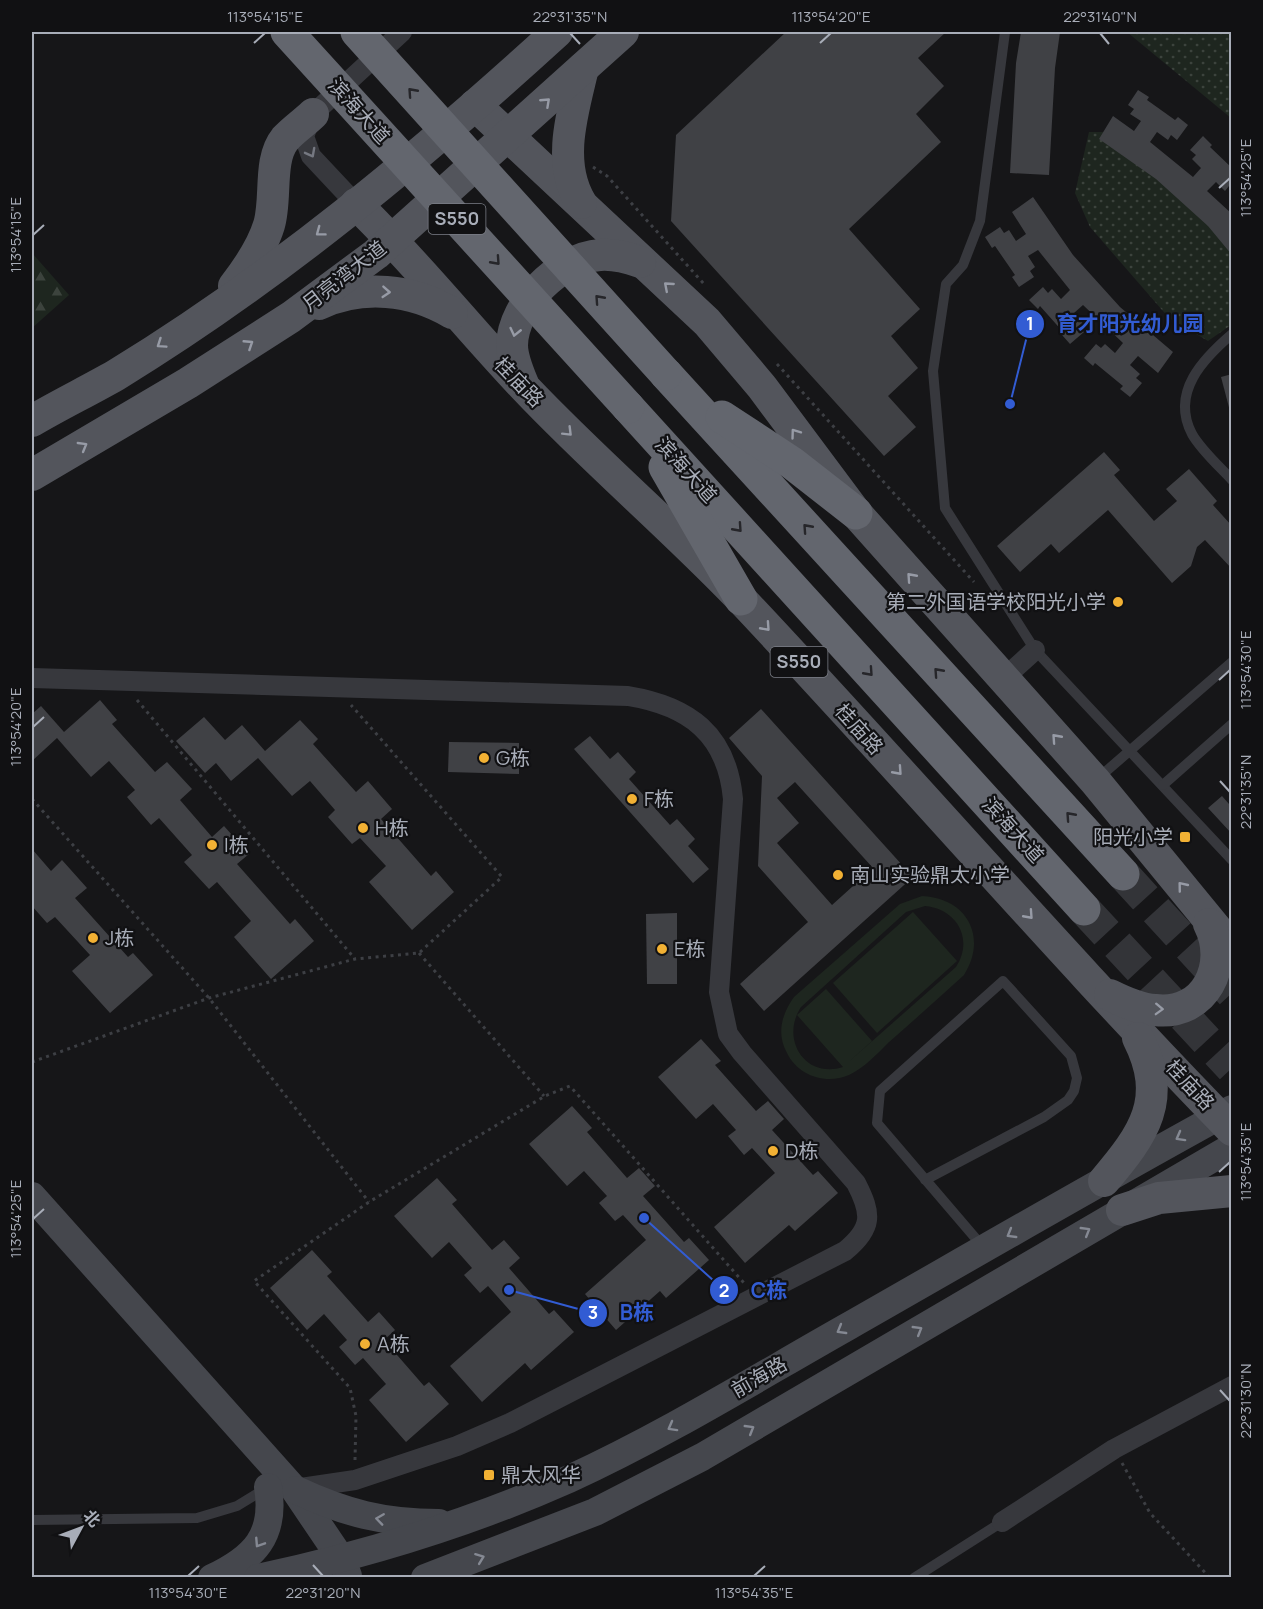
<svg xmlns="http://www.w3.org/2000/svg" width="1263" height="1609" font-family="Manrope,'Noto Sans SC',sans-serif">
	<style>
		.green { fill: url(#green-dots) }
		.forest { fill: url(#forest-firs) }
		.pitch { fill: #1e261f; fill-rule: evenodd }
		.building { fill: #404145; fill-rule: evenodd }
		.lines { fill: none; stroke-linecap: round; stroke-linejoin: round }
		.highway-tunnel { stroke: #333438; stroke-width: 33; stroke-dasharray: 33 16; stroke-linecap: butt }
		.path { stroke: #3d3f44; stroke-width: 3; stroke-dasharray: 3 4.5; stroke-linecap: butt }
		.lane { stroke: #37383d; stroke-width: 10 }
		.street { stroke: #37383d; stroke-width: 20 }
		.secondary { stroke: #45474d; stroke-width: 28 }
		.primary { stroke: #53555c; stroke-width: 32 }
		.highway { stroke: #63666e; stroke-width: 33 }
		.highway-bridge { stroke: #63666e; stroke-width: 33 }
		.oneway { stroke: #26262a }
		.oneway2 { stroke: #979ba6 }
		.oneway3 { stroke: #757881 }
		.oneway4 { stroke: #858993 }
		.ticks { fill: none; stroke: #a8adb8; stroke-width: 2 }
		.poi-dot { fill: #f2b134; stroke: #111113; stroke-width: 2 }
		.labels { text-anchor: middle; stroke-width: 4.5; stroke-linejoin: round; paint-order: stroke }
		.shield { fill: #111113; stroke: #7b7e86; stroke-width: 1.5 }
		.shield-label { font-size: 18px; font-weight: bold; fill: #a8adb8 }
		.street-label { font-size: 20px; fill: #a8adb8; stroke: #111113 }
		.poi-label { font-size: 20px; fill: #a8adb8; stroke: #111113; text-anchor: start }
		.leader { fill: none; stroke: #325cd3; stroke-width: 2 }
		.callout-dot { fill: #325cd3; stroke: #111113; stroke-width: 2 }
		.mark-label { font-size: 18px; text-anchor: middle; font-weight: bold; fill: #fff }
		.callout-label { font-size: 21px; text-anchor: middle; font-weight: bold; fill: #325cd3; stroke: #111113; stroke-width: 4.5; stroke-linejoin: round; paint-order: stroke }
		.neatline { fill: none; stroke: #a8adb8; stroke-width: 2 }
		.ticks-label { font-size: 15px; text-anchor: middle; fill: #a8adb8 }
	</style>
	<defs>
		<pattern id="green-dots" width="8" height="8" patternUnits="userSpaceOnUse" patternTransform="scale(1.5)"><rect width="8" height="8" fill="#1e261f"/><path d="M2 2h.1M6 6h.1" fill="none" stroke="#3c433d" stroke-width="1.8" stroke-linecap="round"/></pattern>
		<pattern id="forest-firs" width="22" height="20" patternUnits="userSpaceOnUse" patternTransform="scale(1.5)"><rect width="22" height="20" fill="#1e261f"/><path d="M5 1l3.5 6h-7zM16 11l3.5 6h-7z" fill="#3c433d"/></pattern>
	</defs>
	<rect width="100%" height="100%" fill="#161618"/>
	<g class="green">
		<polygon points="1127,32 1231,32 1231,118"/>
		<polygon points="1089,132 1108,132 1231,230 1231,325 1208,341 1169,318 1090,227 1075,193"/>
	</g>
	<polygon class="forest" points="32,253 69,295 32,328"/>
	<g class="pitch">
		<path d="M922 896C967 898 988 937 964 975 939 998 914 1020 888 1043 877 1054 864 1068 849 1075 826 1085 798 1076 787 1053 776 1033 782 1014 794 997L900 904ZM925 906C957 909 974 939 956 967L844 1066 872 1041 826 989 797 1015 843 1067C805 1079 780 1039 801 1007L906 912Z"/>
		<polygon points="913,912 957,961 877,1033 833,983"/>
	</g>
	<g class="building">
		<polygon points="786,32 946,32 918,58 944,86 916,114 941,142 849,229 920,309 891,336 918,368 888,396 916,427 884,456 671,221 676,135"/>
		<polygon points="1021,32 1060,32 1055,68 1049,175 1010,173 1016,63"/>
		<polygon points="1138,90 1149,97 1147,100 1175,120 1178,117 1188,125 1177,140 1171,135 1168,140 1157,132 1150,142 1193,177 1201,168 1192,159 1196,155 1190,150 1203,136 1212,145 1210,147 1232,168 1232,188 1229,186 1225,191 1216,182 1207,191 1232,214 1232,255 1208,226 1156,179 1099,139 1113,116 1134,131 1141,121 1130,114 1134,109 1128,105"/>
		<polygon points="1033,197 1073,255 1120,307 1173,352 1158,373 1138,356 1130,365 1140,374 1136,378 1142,383 1130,397 1120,389 1123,386 1095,363 1093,366 1084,358 1096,344 1101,348 1105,344 1115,353 1123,343 1083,305 1074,313 1083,323 1079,327 1084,332 1070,344 1062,335 1064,333 1040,306 1038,309 1029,300 1043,287 1048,293 1052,289 1061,299 1070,290 1038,250 1028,256 1035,267 1030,271 1034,277 1019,287 1012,277 1015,275 995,246 992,248 985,237 1000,227 1004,233 1009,230 1016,241 1026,234 1012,212"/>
		<polygon points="1232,374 1232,415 1231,415 1221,377"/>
		<polygon points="1104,452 1120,470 1114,475 1154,521 1177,501 1166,489 1189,469 1217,501 1213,505 1232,526 1232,569 1205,540 1197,547 1191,566 1172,583 1108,510 1059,553 1051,544 1020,572 997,546"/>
		<polygon points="100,700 117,720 112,724 155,772 167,762 192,789 180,800 212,837 224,826 249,854 237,864 290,924 295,919 314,941 271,979 234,937 251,921 217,882 209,889 184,862 192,855 159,818 151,825 127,797 135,790 109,761 91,777 57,738 32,761 32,714 41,706 64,732"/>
		<path d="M761 709 913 877 764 1011 740 984 808 922 758 866 762 776 729 738ZM795 782 873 868 832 905 777 843 799 823 777 798Z"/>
		<polygon points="204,717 225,740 242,725 265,751 300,720 318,739 313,744 356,792 368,781 392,809 381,819 431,876 436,871 454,892 412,930 369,882 386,866 360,838 352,844 328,817 335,810 310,781 292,796 258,758 231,781 216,763 205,773 176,741"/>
		<polygon points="590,736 610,759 618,752 636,772 629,779 670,825 677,819 695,839 688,846 709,869 693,883 574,749"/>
		<polygon points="449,742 519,743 519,774 448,772"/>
		<polygon points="1222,796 1229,804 1232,802 1232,834 1208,808"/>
		<polygon points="32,849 51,871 62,860 87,888 75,898 128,957 133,953 153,975 110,1013 72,971 90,955 55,917 47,923 32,906"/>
		<polygon points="677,913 677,984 647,984 646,914"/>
		<polygon points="701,1039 721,1061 715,1065 756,1111 768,1101 784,1119 772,1130 813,1175 818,1171 838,1193 795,1231 789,1225 745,1263 714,1227 775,1173 752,1148 744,1155 728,1136 736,1130 713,1104 696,1119 658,1077"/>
		<polygon points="572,1106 592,1128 587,1132 627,1178 639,1168 655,1186 643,1196 684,1242 689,1238 709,1260 666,1298 660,1291 616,1330 585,1294 646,1240 623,1215 615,1221 599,1203 607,1196 584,1171 567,1186 529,1144"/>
		<polygon points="437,1178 457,1200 452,1204 492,1250 504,1240 520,1258 509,1268 549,1314 554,1310 574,1332 531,1370 525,1363 482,1402 450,1366 511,1312 488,1286 480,1293 464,1275 472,1268 449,1242 432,1258 394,1216"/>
		<polygon points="312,1250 332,1272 327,1276 368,1322 379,1312 395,1330 384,1340 424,1386 429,1382 449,1404 406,1442 369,1400 386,1384 363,1358 355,1365 339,1347 347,1340 324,1314 307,1330 270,1288"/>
	</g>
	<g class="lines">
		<g class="highway-tunnel">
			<polyline points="1123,874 1232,993"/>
			<polyline points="1084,909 1232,1068"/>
		</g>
		<g class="path">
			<polyline points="593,167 607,176 704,284"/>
			<polyline points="777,364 974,582"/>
			<polyline points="137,700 355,959"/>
			<polyline points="32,799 209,998 369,1202"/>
			<polyline points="419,953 544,1096"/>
			<polyline points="32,1062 209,998 355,959 419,953 502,877 351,705"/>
			<polyline points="355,1460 356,1416 350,1388 254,1281 369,1202 545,1096 570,1086 744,1283"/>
			<polyline points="1122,1463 1150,1513 1210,1578"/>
		</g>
		<g class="lane">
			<polyline points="1005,32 980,221 963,265 946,284 933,371 945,508 1035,650 1232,860"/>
			<path d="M1232 334C1204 358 1170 392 1192 434 1201 450 1219 466 1232 480"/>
			<polyline points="1096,780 1232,662"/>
			<polyline points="1163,785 1232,724"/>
			<polyline points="925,1180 1044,1117 1068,1100 1074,1091 1077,1078 1071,1056 1003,981 880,1091 877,1123 983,1247"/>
			<polyline points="32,1520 197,1518 237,1506 265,1489"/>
			<polyline points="914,1578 1002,1522"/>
		</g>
		<g class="street">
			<polyline points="356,204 311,156 304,136 313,114 402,32"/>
			<path d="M32 678 628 696C689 706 727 734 733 799L719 992 728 1034 742 1053 856 1183C872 1214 873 1228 845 1251L510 1423 457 1446 355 1480 294 1489"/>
			<polyline points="1003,679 1035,650"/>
			<polyline points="1002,1522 1114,1449 1232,1386"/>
		</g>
		<g class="secondary">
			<polyline points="32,1196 294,1489 342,1560 348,1576"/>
			<path d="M296 1490C345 1513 384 1523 439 1523"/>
			<path d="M212 1578C254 1558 276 1536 268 1487"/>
			<path d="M258 1578C365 1555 468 1524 569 1479 665 1435 755 1379 847 1327 975 1254 1102 1180 1232 1109"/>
			<polyline points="425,1578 595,1512 702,1457 1232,1147"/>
		</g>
		<g class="primary">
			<polyline points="475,105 707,322 762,387 856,513 1095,781 1232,948"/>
			<path d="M581 203C556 162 573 111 583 68"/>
			<path d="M356 204C416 262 468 328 525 388 594 461 671 526 740 598 906 774 1063 957 1232 1130"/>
			<path d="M234 286C248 268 262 248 269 225 277 199 268 160 285 139 293 130 305 122 313 114"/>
			<path d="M319 304C362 284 412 289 452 313"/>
			<path d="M523 384C518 372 512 358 512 345 513 304 560 258 600 255 614 254 626 257 640 262"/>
			<path d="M32 421C59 405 88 391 116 375 275 278 420 157 557 32"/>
			<polyline points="32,475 188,383 291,317 376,254 623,32"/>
			<path d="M1110 995C1124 1002 1139 1009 1155 1010 1205 1016 1230 965 1209 924"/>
			<path d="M1104 1181C1144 1134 1169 1099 1138 1038"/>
			<polyline points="1122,1210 1159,1198 1232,1191"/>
		</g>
		<g class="highway">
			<polyline points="666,374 1123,874"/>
			<polyline points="628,407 1084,909"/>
			<polyline points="722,417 792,463 856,513"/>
			<polyline points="665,467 741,599"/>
		</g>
		<g class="highway-bridge">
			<polyline points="287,32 628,407"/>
			<polyline points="357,32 666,374"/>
		</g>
	</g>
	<defs><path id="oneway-chevron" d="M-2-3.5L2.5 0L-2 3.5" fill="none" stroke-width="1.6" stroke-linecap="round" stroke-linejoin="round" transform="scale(1.5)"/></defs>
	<g class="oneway">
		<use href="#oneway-chevron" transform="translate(412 92) rotate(-132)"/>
		<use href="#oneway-chevron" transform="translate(496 261) rotate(48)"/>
		<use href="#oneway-chevron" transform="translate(599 299) rotate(-132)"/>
		<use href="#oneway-chevron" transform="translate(738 528) rotate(48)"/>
		<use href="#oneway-chevron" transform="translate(807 528) rotate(-132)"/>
		<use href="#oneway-chevron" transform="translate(869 672) rotate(48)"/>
		<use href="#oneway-chevron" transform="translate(938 672) rotate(-132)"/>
		<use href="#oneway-chevron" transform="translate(1070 816) rotate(-132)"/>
	</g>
	<g class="oneway2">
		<use href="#oneway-chevron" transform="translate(546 102) rotate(-43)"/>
		<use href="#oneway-chevron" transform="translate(320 232) rotate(143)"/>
		<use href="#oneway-chevron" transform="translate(668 286) rotate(-139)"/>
		<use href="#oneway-chevron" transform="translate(386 292) rotate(4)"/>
		<use href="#oneway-chevron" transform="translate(515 332) rotate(103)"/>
		<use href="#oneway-chevron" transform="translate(161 344) rotate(146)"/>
		<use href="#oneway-chevron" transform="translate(249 344) rotate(-33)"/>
		<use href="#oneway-chevron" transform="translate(568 432) rotate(45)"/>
		<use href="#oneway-chevron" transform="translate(795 433) rotate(-126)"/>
		<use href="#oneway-chevron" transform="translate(83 446) rotate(-30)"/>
		<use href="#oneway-chevron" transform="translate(911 577) rotate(-132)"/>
		<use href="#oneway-chevron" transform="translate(766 627) rotate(48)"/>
		<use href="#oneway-chevron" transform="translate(1056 738) rotate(-132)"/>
		<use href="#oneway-chevron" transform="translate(898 771) rotate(48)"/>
		<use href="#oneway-chevron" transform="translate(1182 886) rotate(-129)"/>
		<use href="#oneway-chevron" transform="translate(1029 915) rotate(48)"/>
		<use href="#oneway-chevron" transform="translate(1159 1009) rotate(2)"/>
	</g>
	<use class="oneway3" href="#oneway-chevron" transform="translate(311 153) rotate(62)"/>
	<g class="oneway4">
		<use href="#oneway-chevron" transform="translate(1180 1137) rotate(151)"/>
		<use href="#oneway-chevron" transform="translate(1086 1231) rotate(-31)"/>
		<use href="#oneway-chevron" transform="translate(1011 1234) rotate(150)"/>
		<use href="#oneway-chevron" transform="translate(841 1330) rotate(150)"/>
		<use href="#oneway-chevron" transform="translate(918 1330) rotate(-31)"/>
		<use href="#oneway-chevron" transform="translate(672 1427) rotate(151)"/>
		<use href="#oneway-chevron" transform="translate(750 1429) rotate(-31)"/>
		<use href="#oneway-chevron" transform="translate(380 1519) rotate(-172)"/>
		<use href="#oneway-chevron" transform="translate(259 1543) rotate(123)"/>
		<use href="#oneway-chevron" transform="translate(480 1558) rotate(-21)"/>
	</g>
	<path class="ticks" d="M570 33 580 44M1100 33 1109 44M254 43 265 33M820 43 831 33M1219 188 1230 178M33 235 44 225M1219 680 1230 670M33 727 44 717M1220 781 1230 792M1219 1172 1230 1162M33 1219 44 1209M1220 1390 1230 1401M313 1565 323 1576M188 1576 199 1566M754 1576 765 1566"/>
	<g class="poi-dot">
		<circle cx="1118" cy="602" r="6"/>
		<circle cx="484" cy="758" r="6"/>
		<circle cx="632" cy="799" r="6"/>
		<circle cx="363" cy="828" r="6"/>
		<rect x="1179" y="831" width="12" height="12" rx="3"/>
		<circle cx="212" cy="845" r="6"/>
		<circle cx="838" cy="875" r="6"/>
		<circle cx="93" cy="938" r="6"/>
		<circle cx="662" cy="949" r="6"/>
		<circle cx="773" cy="1151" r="6"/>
		<circle cx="365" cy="1344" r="6"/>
		<rect x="483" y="1469" width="12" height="12" rx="3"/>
	</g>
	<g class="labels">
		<g class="shield">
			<rect x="428.5" y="204" width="57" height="30" rx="4.5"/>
			<rect x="770.5" y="647" width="57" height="30" rx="4.5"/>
		</g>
		<g class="shield-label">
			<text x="457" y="225">S550</text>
			<text x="799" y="668">S550</text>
		</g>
		<g class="street-label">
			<text transform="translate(359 111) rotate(48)" y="7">滨海大道</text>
			<text transform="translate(344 276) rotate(-38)" y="7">月亮湾大道</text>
			<text transform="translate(519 382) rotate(46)" y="7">桂庙路</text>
			<text transform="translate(686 470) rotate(48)" y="7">滨海大道</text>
			<text transform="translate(859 729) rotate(48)" y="7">桂庙路</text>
			<text transform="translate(1013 830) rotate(48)" y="7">滨海大道</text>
			<text transform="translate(1190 1085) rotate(47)" y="7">桂庙路</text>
			<text transform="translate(759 1377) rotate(-30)" y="7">前海路</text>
		</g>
		<g class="poi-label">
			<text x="1106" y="609" text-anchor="end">第二外国语学校阳光小学</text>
			<text x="496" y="765">G栋</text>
			<text x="644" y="806">F栋</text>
			<text x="375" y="835">H栋</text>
			<text x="1173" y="844" text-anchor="end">阳光小学</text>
			<text x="224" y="852">I栋</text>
			<text x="850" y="882">南山实验鼎太小学</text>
			<text x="105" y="945">J栋</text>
			<text x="674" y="956">E栋</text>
			<text x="785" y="1158">D栋</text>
			<text x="377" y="1351">A栋</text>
			<text x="501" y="1482">鼎太风华</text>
		</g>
	</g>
	<path class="leader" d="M1010 404L1030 324M644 1218L724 1290M509 1290L593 1313"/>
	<g class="callout-dot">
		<circle cx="1010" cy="404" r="6"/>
		<circle cx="644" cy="1218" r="6"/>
		<circle cx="509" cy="1290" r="6"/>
		<circle cx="1030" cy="324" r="15"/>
		<circle cx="724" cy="1290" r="15"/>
		<circle cx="593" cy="1313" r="15"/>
	</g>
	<g class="mark-label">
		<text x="1030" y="330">1</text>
		<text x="724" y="1297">2</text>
		<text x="593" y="1319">3</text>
	</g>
	<g class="callout-label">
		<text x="1130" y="331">育才阳光幼儿园</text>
		<text x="769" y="1298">C栋</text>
		<text x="637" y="1320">B栋</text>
	</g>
	<rect width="1263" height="1609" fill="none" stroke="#111113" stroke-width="66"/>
	<g transform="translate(81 1528) rotate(49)" stroke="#111113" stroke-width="4.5" paint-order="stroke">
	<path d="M0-4.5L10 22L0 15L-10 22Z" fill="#a8adb8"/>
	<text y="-9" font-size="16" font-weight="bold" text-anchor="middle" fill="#a8adb8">北</text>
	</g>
	<rect x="33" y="33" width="1197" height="1543" class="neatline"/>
	<g class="ticks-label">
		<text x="265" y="22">113°54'15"E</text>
		<text x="570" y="22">22°31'35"N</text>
		<text x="831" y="22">113°54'20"E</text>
		<text x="1100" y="22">22°31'40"N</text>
		<text transform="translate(1246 178) rotate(-90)" y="5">113°54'25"E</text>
		<text transform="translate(16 235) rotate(-90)" y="5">113°54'15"E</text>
		<text transform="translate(1246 670) rotate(-90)" y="5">113°54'30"E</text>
		<text transform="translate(16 727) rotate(-90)" y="5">113°54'20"E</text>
		<text transform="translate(1246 792) rotate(-90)" y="5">22°31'35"N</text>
		<text transform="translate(1246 1162) rotate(-90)" y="5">113°54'35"E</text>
		<text transform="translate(16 1219) rotate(-90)" y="5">113°54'25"E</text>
		<text transform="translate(1246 1401) rotate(-90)" y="5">22°31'30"N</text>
		<text x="188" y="1598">113°54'30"E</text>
		<text x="323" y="1598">22°31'20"N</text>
		<text x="754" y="1598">113°54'35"E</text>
	</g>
</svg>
